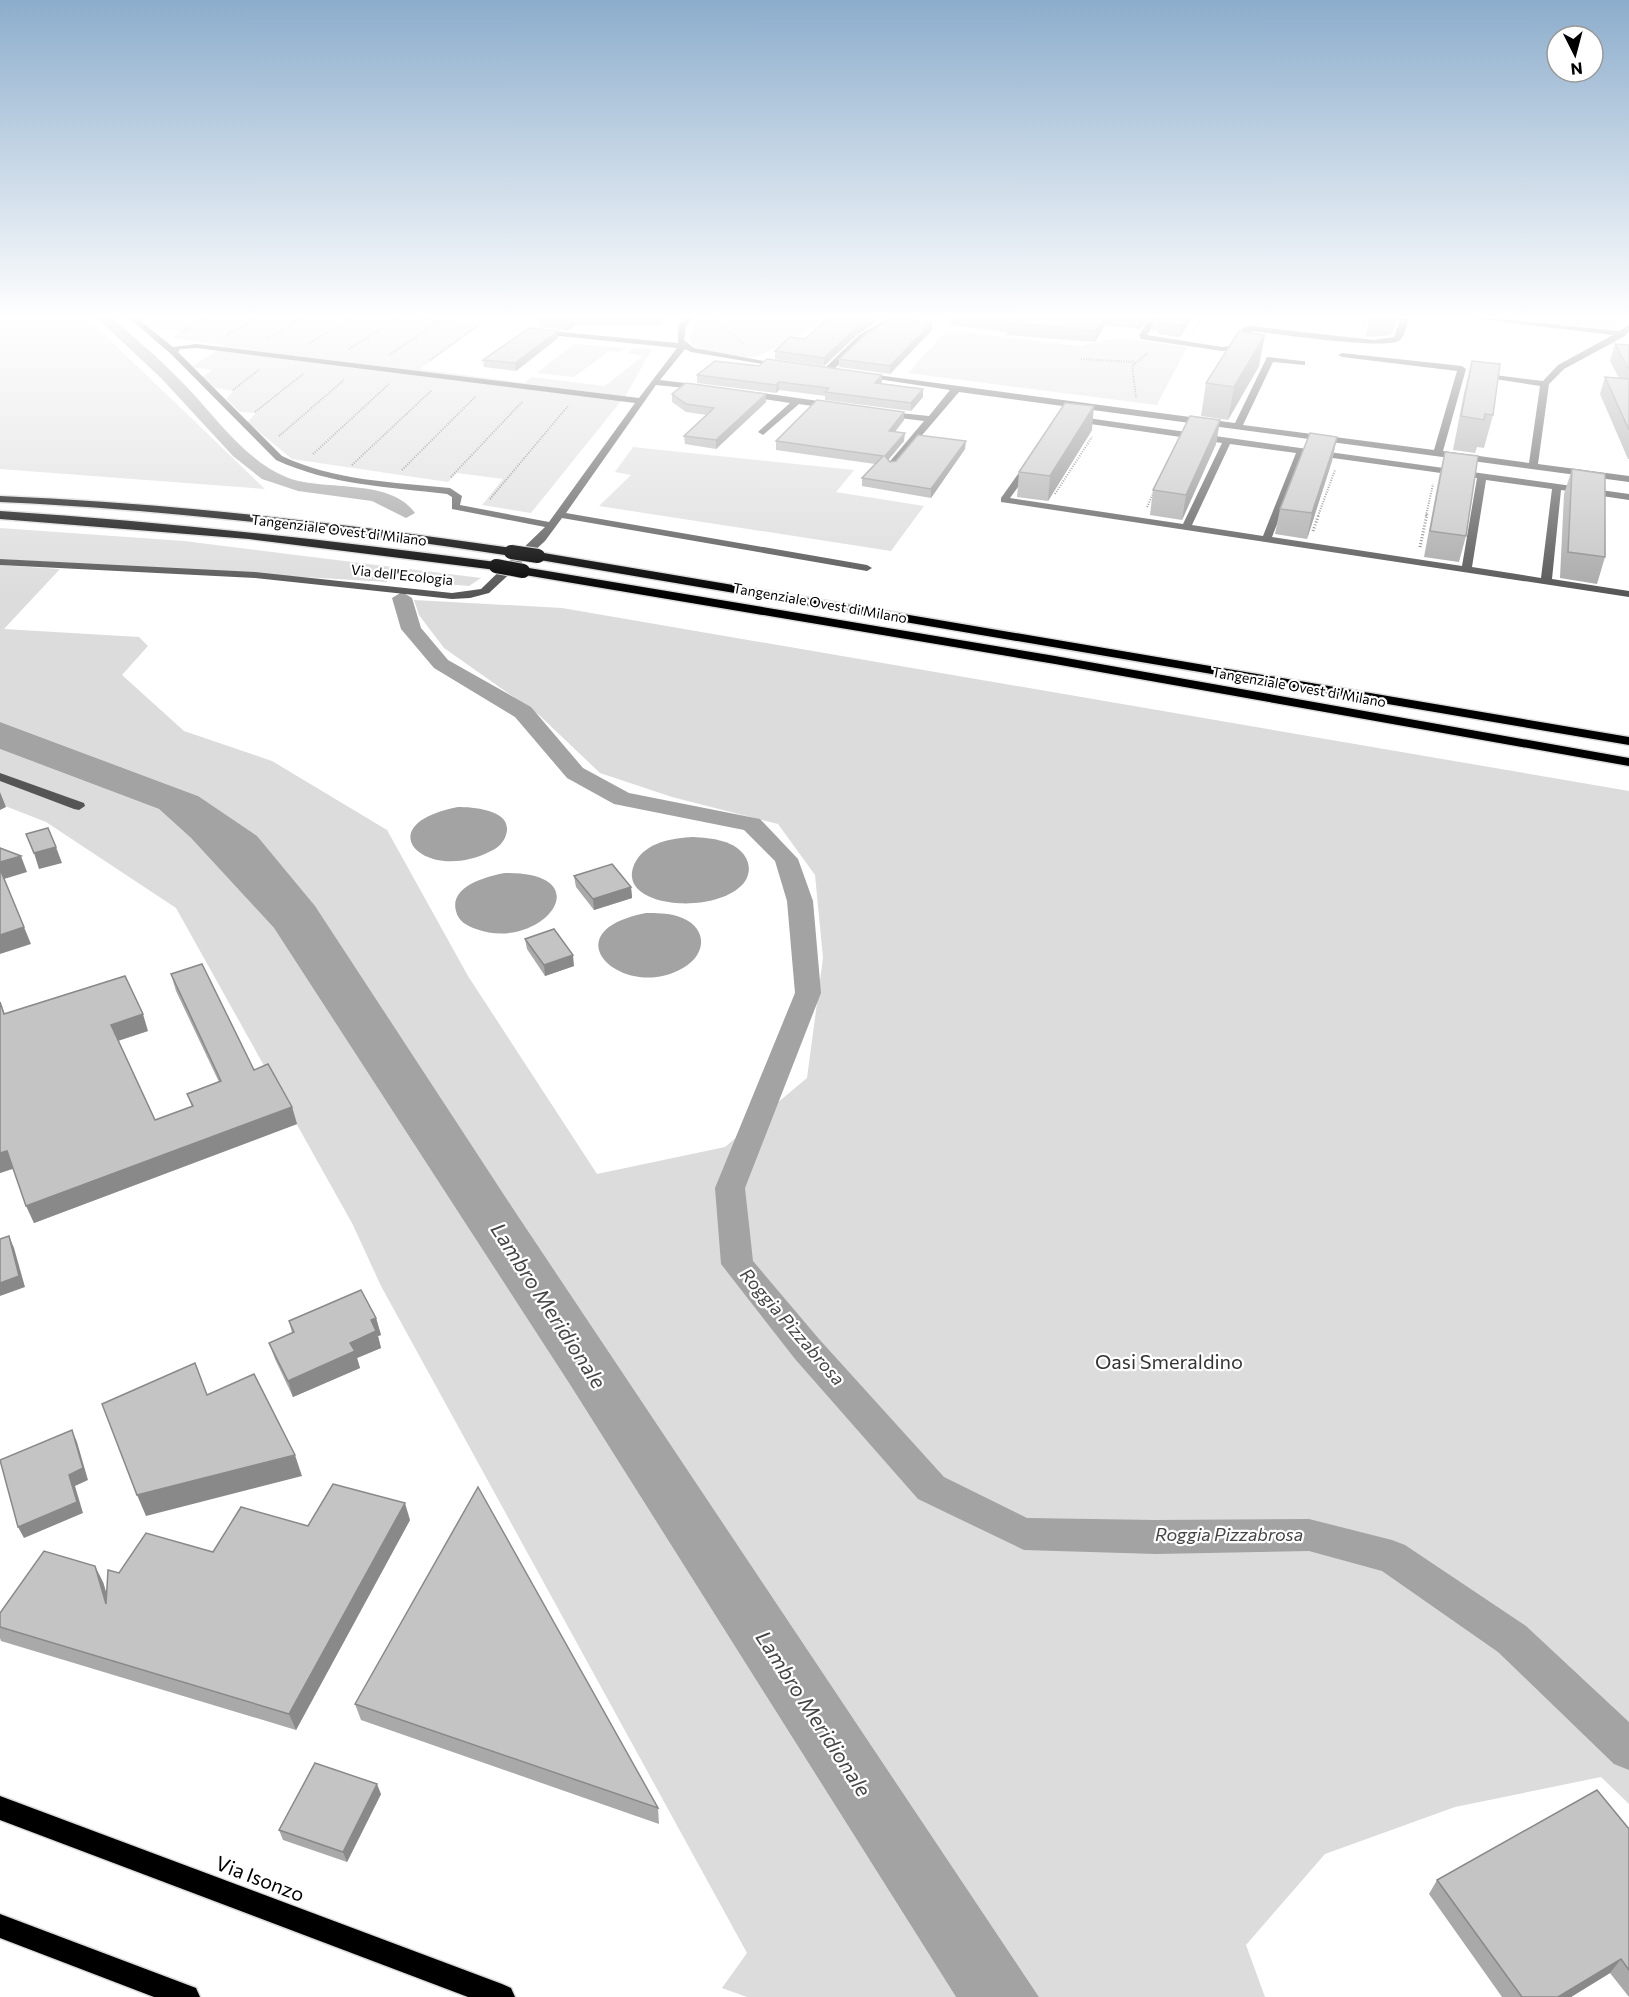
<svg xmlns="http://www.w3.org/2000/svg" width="1629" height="1997" font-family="Commissioner,sans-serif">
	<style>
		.green { fill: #dcdcdc }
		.water { fill: #a3a3a3 }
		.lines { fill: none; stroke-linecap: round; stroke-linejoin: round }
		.canal { fill: #a3a3a3; fill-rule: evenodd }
		.major-casing { stroke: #dbdbdb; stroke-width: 3 }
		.highway-casing { stroke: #dbdbdb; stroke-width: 3 }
		.path-far1 { stroke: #777; stroke-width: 2; stroke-dasharray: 1 1.5; stroke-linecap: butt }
		.path { stroke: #777; stroke-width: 3; stroke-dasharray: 1 2; stroke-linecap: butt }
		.minor { fill: #555; fill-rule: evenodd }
		.major { fill: #000; fill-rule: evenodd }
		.highway { fill: #000; fill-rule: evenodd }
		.highway-bridge-casing { stroke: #dbdbdb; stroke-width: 16; stroke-linecap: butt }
		.highway-bridge { stroke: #000; stroke-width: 14 }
		.wall { fill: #a9a9a9 }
		.shaded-wall { fill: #898989 }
		.building { fill: #c4c4c4; stroke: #898989; stroke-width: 1.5 }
		.labels { text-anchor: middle; stroke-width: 4.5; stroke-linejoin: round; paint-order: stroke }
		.far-street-label { font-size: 14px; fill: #000; stroke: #fff }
		.water-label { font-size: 18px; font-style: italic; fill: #444; stroke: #fff }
		.near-park-label { font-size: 20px; fill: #333; stroke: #fff }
		.near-street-label { font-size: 20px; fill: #000; stroke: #fff }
		.near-water-label { font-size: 21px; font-style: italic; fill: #444; stroke: #fff }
	</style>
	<rect width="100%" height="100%" fill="#fff"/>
	<g class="green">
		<polygon points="0,318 87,318 265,489 0,469"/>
		<polygon points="146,318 402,318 478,327 420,369 524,383 532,377 605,386 643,356 628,353 634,348 652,349 626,395 531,513 482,505 503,479 457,473 448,482 292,459 247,422 256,413 240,412 226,399 233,391 214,388 202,377 212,370 191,367 225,345 172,338 183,332 145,327 159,319"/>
		<path d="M697 318H825C804 330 782 346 760 355 742 362 709 353 692 345L689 337Z"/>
		<polygon points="1499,318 1621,318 1613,329"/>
		<polygon points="947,330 1079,346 1119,338 1187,347 1157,405 908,373"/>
		<polygon points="574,344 626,348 620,352 609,351 574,377 537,373"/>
		<polygon points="633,447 854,470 836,492 924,506 891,551 599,506 631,475 615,472"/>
		<polygon points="0,528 184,541 481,578 469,586 420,582 418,576 388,572 387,582 0,559"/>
		<polygon points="0,565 60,569 4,629 139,637 148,646 122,675 184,731 272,761 387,830 468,976 597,1174 725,1147 807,1078 823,958 815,875 778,824 672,797 600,773 539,715 444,648 419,615 414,600 562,608 1629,791 1629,1804 1601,1777 1455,1807 1325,1854 1246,1945 1265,1997 1039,1997 480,1159 198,796 0,722"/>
		<polygon points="0,749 159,809 191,838 274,928 569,1383 956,1997 747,1997 722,1988 747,1953 381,1286 353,1225 176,908 46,822 0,804"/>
	</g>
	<g class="water">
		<polygon points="0,722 198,796 257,836 315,906 514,1210 1039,1997 956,1997 569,1383 274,928 191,838 159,809 0,749"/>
		<path d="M458 807C474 807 514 810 506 835 504 842 498 848 491 851 426 885 365 825 458 807Z"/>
		<path d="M693 837C711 838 736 840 746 858 751 867 749 877 743 884 713 917 610 907 636 861 647 842 673 838 693 837Z"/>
		<path d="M505 873C604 872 542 953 476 929 467 926 458 921 456 911 449 886 488 876 505 873Z"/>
		<path d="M646 913C656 913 667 913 677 916 707 925 709 953 683 968 624 1003 547 932 646 913Z"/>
	</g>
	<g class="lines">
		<g class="canal">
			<path d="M97 318H112C134 338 158 357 179 379 213 412 241 458 286 477 321 492 390 477 415 513L406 518 372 501 298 491 262 479 233 456 161 378Z"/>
			<polygon points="402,592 412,598 421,628 448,660 531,707 583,768 629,793 760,819 798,859 813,901 821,993 745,1188 753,1261 819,1339 944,1477 1027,1518 1156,1520 1309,1519 1392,1540 1405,1545 1526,1626 1629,1722 1629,1770 1614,1764 1498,1652 1382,1571 1309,1551 1156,1554 1024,1550 918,1499 795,1359 721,1264 715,1188 795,993 787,901 775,861 744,830 614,804 567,778 515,717 434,668 401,629 392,598"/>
		</g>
		<defs>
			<g id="major">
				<polygon points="0,1796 502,1984 511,1988 515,1997 468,1997 0,1820"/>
				<polygon points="0,1914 196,1988 200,1997 154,1997 0,1938"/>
			</g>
			<g id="highway">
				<path d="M0 496C172 503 341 523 511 548L517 552 511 556C341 530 172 510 0 502Z"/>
				<path d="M0 511C166 522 331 540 496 562L502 566 496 570 249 539 0 519Z"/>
				<polygon points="538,552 1629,737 1629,745 534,559 532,556"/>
				<polygon points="523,567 1055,656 1629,758 1629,766 1055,664 519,574 519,568"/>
			</g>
		</defs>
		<use href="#major" class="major-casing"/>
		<use href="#highway" class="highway-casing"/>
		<g class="path-far1">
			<polyline points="714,318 744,344"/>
			<polyline points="1362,328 1366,318"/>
			<polyline points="1194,330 1202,318"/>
			<polyline points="182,332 209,318"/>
			<polyline points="227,335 257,318"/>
			<polyline points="267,339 303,318"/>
			<polyline points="308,344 351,318"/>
			<polyline points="349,349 398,318"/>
			<polyline points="389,355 440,321 411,318"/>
			<polyline points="1081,359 1135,362"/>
			<polyline points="430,360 477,326 440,321"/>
			<polyline points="233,390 260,369"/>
			<polyline points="1136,397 1132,366 1148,353"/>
			<polyline points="255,412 303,374"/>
			<polyline points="279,436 344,380"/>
			<polyline points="313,454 389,384"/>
			<polyline points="352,465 432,390"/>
			<polyline points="402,470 475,397"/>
			<polyline points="451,477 522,402"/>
			<polyline points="1055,494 1092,437"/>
			<polyline points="490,499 568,406"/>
			<polyline points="1147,507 1154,492"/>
			<polyline points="1318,516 1335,470"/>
			<polyline points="1426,516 1433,484"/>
		</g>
		<g class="path">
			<polyline points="1313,531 1319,514"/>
			<polyline points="1420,547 1427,514"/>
		</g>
		<g class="minor">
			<path d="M129 318H137L173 347 197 344 639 398 677 348 540 334 536 332 540 330 678 343V326L684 318H692L686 326 684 340 694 348 785 365 781 367 691 352 685 349 660 380 702 385 705 386V390L656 385 566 513 867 565 872 568 867 571 562 518 545 541 489 593 470 598 452 599 255 578 0 565V559L255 572 452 593 481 589 545 527 452 509V497L447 494C389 487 330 485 276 460L171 354ZM197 348 635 403 549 522 460 505 462 496 450 488C393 482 335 481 282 456L178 352 180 349Z"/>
			<polygon points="889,318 898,318 865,339 830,373 824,373 824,369 859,335"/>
			<path d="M1150 318H1158L1147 335 1222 347 1232 346 1243 328 1250 326 1374 340 1394 337 1401 318H1409C1407 324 1405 336 1400 340 1389 351 1272 333 1251 331L1238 350 1222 351 1141 339 1139 335Z"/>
			<polygon points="1470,318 1491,318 1619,331 1629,325 1629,331 1625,336 1564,369 1549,384 1538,464 1629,476 1629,482 959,392 894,468 891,469 886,466 924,421 883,416 879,413 880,411 929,416 950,390 858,376 862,373 1235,423 1267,357 1302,361 1305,361 1305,365 1273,362 1243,425 1434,450 1457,371 1342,357 1338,355 1342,353 1462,366 1466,369 1443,451 1529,463 1540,386 1475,376 1479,373 1543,381 1558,365 1613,335"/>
			<polygon points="747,391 833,403 837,406 833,409 799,404 763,435 758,432 760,430 790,403 744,396 743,394"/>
			<path d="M1073 416 1629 494V500L1561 490 1552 579 1629 591V597L1001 502V498L1028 460 1031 459 1036 462 1010 498 1183 524 1222 443 1070 421V417ZM1230 444 1296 453 1263 536 1192 525ZM1304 454 1477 478 1462 566 1272 537ZM1486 480 1552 489 1541 578 1472 567Z"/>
			<polygon points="0,773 84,803 85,806 79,810 74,809 0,781"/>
		</g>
		<use href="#major" class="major"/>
		<use href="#highway" class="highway"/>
		<defs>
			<g id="highway-bridge">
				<polyline points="511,552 538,556"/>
				<polyline points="496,566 523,571"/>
			</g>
		</defs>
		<use href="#highway-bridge" class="highway-bridge-casing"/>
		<use href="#highway-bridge" class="highway-bridge"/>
	</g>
	<g class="wall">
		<polygon points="538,318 664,318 662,325 575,325 569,330 539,327"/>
		<polygon points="828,318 876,318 876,322 857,335 824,366 775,359 775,351 805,339"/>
		<polygon points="950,318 1149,318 1140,329 1105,325 1095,342 1006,335 1007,332 950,325"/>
		<polygon points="1192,318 1180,337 1158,334 1158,331 1152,331 1154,320"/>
		<polygon points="1397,318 1391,335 1366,337 1369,320"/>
		<polygon points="932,330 890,374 839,367 839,359"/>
		<polygon points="558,338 516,371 484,367 483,360"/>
		<polygon points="1615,344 1629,345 1629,459 1628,459 1600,394 1605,377 1619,378 1610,361"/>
		<polygon points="1472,361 1493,415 1484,448 1477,447 1475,453 1453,450 1464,393"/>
		<polygon points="759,366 882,375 881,383 923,389 923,397 911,411 825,400 825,396 779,390 776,393 697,383 697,375"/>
		<polygon points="1259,366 1228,420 1201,416 1206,383"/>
		<polygon points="672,394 766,394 766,402 716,449 685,444 684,436 707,415 686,412 672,402"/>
		<polygon points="904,420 895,432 904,441 888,460 890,462 965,449 931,498 862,486 862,478 875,464 776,450 776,441"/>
		<polygon points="1220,420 1216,444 1182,520 1150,515 1153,490"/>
		<polygon points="1092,430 1048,501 1017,497 1019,472"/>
		<polygon points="1337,437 1332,461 1307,539 1275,534 1280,509"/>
		<polygon points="1445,452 1466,536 1459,562 1424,557 1439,477"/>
		<polygon points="1572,469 1605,557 1597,584 1560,578 1564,494"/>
		<polygon points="574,876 631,887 632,898 594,910 576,887"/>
		<polygon points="525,939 574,966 545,976 527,949"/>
		<polygon points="171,974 254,1070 292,1107 297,1124 34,1223 13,1169 0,1173 0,1002 5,1014 148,1031 118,1041 155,1120 192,1107 187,1094 219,1082 176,991"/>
		<polygon points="376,1318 381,1335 378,1336 381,1348 357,1358 360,1368 293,1397 275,1359 269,1343 292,1333 289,1321"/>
		<polygon points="410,1520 296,1730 1,1641 0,1638 0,1613 103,1582 107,1595 119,1573 213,1552 308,1526"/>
		<polygon points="355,1704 658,1808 659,1824 361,1720"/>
		<polygon points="381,1794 347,1862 283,1840 279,1830"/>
		<polygon points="1629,1829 1629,1997 1610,1973 1571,1997 1502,1997 1429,1894 1437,1880"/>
	</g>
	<g class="shaded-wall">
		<polygon points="569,318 575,318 575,325 569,330 568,319"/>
		<polygon points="872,318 876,318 876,322 857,335 824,366 824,358 857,327"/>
		<polygon points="1104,318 1106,318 1105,325 1095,342 1096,331"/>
		<polygon points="1141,318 1149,318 1140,329"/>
		<polygon points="1187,318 1192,318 1180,337 1182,326"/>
		<polygon points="1395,318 1397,318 1391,335"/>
		<polygon points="932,322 932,330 890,374 890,366"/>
		<polygon points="558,331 558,338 516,371 515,363"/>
		<polygon points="1265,335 1259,366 1228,420 1234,387"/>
		<polygon points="882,375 882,383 874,391 875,383"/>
		<polygon points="779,382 779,390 776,393 776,385"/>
		<polygon points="923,389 923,397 911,411 911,403"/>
		<polygon points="766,394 766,402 716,449 716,440"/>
		<polygon points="1094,406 1092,430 1048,501 1050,476"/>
		<polygon points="904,412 904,420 889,439 889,431"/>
		<polygon points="1220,420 1216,444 1182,520 1186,495"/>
		<polygon points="905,433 904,441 884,465 885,456"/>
		<polygon points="1337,437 1332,461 1307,539 1312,513"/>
		<polygon points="966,441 965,449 931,498 931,489"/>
		<polygon points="0,792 6,807 0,810"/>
		<polygon points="56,847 62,863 39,869 34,853"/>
		<polygon points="21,856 27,872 4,879 0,869 0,862"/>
		<polygon points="631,887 632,898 594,910 593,899"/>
		<polygon points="24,927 31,944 0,954 0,935"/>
		<polygon points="573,955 574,966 545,976 544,965"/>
		<polygon points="143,1014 148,1031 117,1041 111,1025"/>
		<polygon points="292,1107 297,1124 34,1223 26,1206"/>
		<polygon points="7,1151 14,1168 0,1173 0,1153"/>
		<polygon points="9,1236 14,1248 25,1287 0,1296 0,1283"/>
		<polygon points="376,1318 381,1335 378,1336 381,1348 357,1358 360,1368 293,1397 288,1381 350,1343 371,1320"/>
		<polygon points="72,1430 77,1442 88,1480 75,1486 83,1513 24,1538 18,1527 69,1475"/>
		<polygon points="295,1455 302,1476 146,1516 137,1495"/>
		<polygon points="405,1503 410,1520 296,1730 289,1714"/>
		<polygon points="95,1566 103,1582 114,1620 106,1604"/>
		<polygon points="377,1784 381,1794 347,1862 343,1852"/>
		<polygon points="1621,1959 1610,1973 1571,1997 1558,1997"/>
	</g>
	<g class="building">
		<polygon points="828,318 872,318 857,327 824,358 775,351 790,337 805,339"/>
		<polygon points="891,318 932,322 890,366 839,359 867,333"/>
		<polygon points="981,318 1104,318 1096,331 1007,323 1009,321"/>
		<polygon points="1155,318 1187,318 1182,326 1159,323 1161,320 1154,320"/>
		<polygon points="1370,318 1395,318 1395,319 1369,320"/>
		<polygon points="529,328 558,331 515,363 483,360"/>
		<polygon points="1239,331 1265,335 1234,387 1206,383"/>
		<polygon points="1615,344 1629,345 1629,370"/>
		<polygon points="767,359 882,375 875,383 923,389 911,403 825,392 829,388 779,382 776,385 697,375 715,361 759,366"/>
		<polygon points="1472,361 1500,364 1493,415 1485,414 1484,420 1461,416"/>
		<polygon points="1605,377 1629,379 1629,430"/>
		<polygon points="686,383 766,394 716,440 684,436 714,408 686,404 672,394"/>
		<polygon points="817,400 904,412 889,431 905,433 885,456 890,462 896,461 918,435 966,441 931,489 862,478 883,456 776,441"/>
		<polygon points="1065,403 1094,406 1050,476 1019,472"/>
		<polygon points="1190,416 1220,420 1186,495 1153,490"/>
		<polygon points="1310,433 1337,437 1312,513 1280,509"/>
		<polygon points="1445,452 1478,456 1466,536 1430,531"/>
		<polygon points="1572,469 1605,474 1605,557 1568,552"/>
		<polygon points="48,828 56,847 34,853 26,834"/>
		<polygon points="0,848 21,856 0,862"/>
		<polygon points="612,864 631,887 593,899 574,876"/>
		<polygon points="0,869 24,927 0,935"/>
		<polygon points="554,929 573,955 544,965 525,939"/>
		<polygon points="202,964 254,1070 268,1064 292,1107 26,1206 7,1151 0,1153 0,1002 4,1014 125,976 143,1014 111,1025 155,1120 193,1106 187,1094 221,1081 171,974"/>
		<polygon points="9,1236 19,1276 0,1283 0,1239"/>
		<polygon points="361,1290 376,1318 371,1320 376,1331 350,1343 355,1351 288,1381 269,1343 294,1332 289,1321"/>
		<polygon points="195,1363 207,1395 254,1374 295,1455 137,1495 102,1404"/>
		<polygon points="72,1430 83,1468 69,1475 77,1502 18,1527 0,1460"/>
		<polygon points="333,1484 405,1503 289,1714 0,1627 0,1613 44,1551 95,1566 106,1604 108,1570 119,1573 146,1533 213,1552 241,1507 308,1526"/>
		<polygon points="478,1487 658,1808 355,1704"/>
		<polygon points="315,1763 377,1784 343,1852 279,1830"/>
		<polygon points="1597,1790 1629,1829 1629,1970 1621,1959 1558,1997 1522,1997 1437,1880"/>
	</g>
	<linearGradient id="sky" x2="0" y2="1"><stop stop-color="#8cadcc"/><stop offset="0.53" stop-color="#fff"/><stop offset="1" stop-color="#fff" stop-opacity="0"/></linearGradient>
	<rect width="1629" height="597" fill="url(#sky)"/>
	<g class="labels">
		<g class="far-street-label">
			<text transform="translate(339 530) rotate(7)" y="5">Tangenziale Ovest di Milano</text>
			<text transform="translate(402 575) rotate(6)" y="5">Via dell'Ecologia</text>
			<text transform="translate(820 603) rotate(10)" y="5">Tangenziale Ovest di Milano</text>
			<text transform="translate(1299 687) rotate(10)" y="5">Tangenziale Ovest di Milano</text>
		</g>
		<g class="water-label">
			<text transform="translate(792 1327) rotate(49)" y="6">Roggia Pizzabrosa</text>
			<text x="1229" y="1541">Roggia Pizzabrosa</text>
		</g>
		<g class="near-park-label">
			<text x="1169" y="1369">Oasi Smeraldino</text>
		</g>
		<g class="near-street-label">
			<text transform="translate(260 1879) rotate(21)" y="7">Via Isonzo</text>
		</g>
		<g class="near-water-label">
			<text transform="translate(548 1306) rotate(57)" y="7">Lambro Meridionale</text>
			<text transform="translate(813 1714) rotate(57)" y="7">Lambro Meridionale</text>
		</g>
	</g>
	<g transform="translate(1575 54) rotate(174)"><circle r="28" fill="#ffffff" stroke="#999999" stroke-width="1.5"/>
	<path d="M0-4.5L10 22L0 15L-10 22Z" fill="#000000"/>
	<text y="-9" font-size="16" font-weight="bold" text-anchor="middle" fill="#000000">N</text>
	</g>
</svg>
